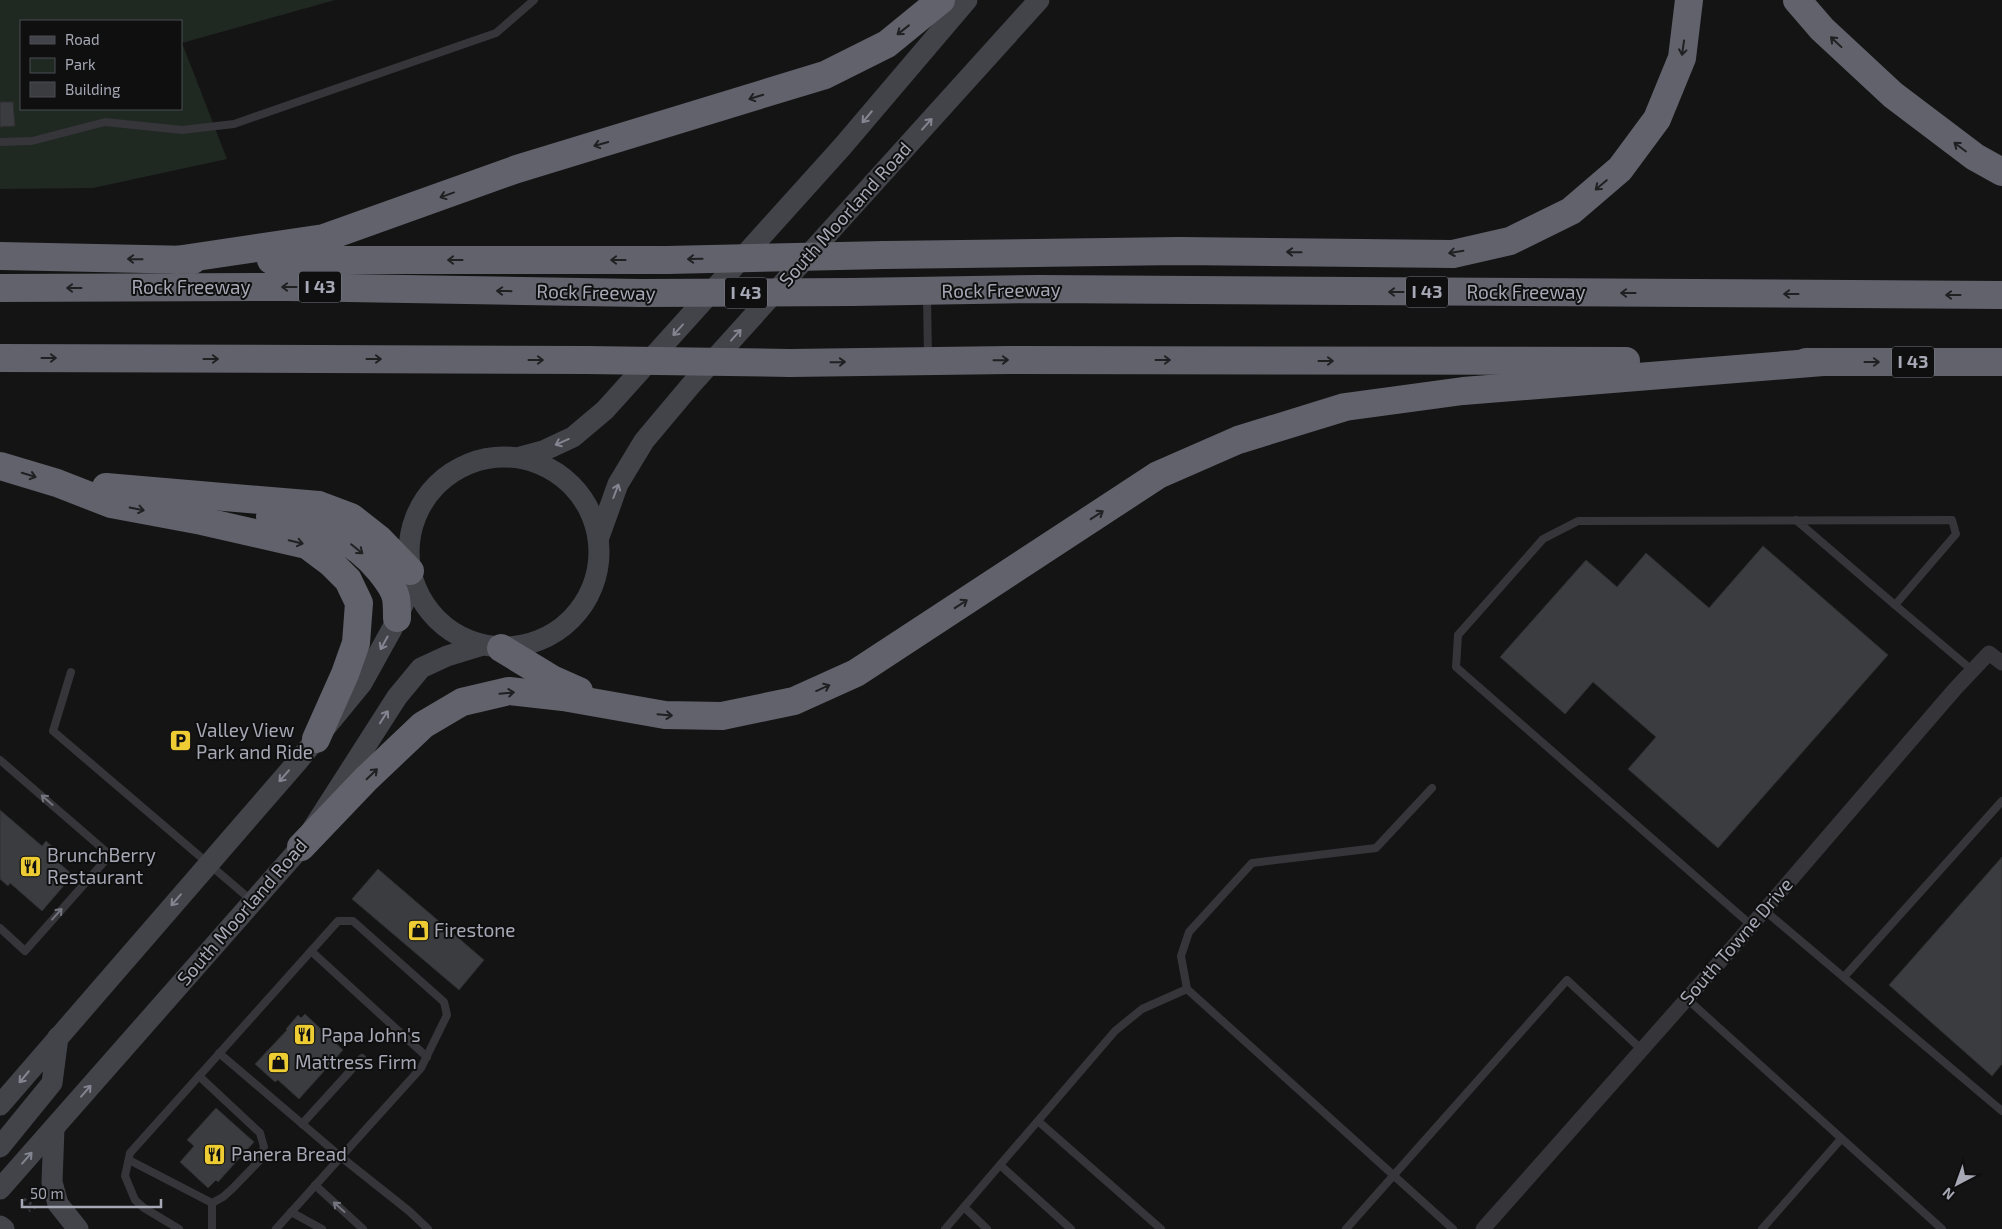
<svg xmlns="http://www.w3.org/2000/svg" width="2002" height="1229" font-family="'Exo 2',sans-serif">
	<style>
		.green { fill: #202822; fill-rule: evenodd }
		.building { fill: #3b3c3f; stroke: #2e2e31 }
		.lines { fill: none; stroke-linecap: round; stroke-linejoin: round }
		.path { stroke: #3b3c41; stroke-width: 3; stroke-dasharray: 2.5 4; stroke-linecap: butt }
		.service { stroke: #35353a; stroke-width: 8 }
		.minor { stroke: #35353a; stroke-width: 15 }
		.secondary { stroke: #43444a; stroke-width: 21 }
		.motorway { stroke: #61626b; stroke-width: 28 }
		.motorway-bridge { stroke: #61626b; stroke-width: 28 }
		.oneway { stroke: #1f2022 }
		.oneway2 { stroke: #838590 }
		.oneway3 { stroke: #73747e }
		.labels { text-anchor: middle; stroke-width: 4; stroke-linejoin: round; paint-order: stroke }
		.shield { fill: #0f0f10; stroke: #797a84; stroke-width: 1 }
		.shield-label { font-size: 18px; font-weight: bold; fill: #a6a8b5 }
		.street-label { font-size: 19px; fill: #a6a8b5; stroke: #0f0f10 }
		.poi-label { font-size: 19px; fill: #a6a8b5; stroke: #0f0f10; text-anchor: start }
	</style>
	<rect width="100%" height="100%" fill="#141415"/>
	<path class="green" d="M0 0H335L182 43 227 159 93 188 0 189ZM21 21H181V109H21Z"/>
	<g class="building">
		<polygon points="0,102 13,102 15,126 0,127"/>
		<polygon points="1763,546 1888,655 1718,848 1628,769 1656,737 1593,682 1565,714 1500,657 1586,560 1617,587 1646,553 1709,608"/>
		<polygon points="0,810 42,846 46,841 57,851 52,857 73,875 42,911 10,883 8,886 0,879"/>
		<polygon points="2002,857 2002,1064 1992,1076 1889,985"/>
		<polygon points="378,869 484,960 459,990 352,899"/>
		<polygon points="305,1014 343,1050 299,1099 278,1080 275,1082 255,1064 287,1030 286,1029 298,1015 301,1018"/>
		<polygon points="216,1108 254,1142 218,1182 216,1180 208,1188 180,1162 194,1146 187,1140"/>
	</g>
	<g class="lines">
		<polyline class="path" points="24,1199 35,1207 29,1211"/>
		<g class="service">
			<polyline points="0,142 32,141 105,122 182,130 234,124 496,33 534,0"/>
			<polyline points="927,296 928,357"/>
			<polyline points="1895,605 1973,671"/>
			<polyline points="71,672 53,731 251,900"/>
			<polyline points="0,760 110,855 25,951 0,928"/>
			<polyline points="1764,910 2002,1111"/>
			<polyline points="1751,925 1456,667 1458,635 1543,539 1578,521 1952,520 1956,534 1895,605 1796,520"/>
			<polyline points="311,951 427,1057"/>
			<polyline points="1844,977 2002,801"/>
			<polyline points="1187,989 1181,956 1189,932 1252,863 1376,848 1432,788"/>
			<polyline points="1686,998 1942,1229"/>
			<polyline points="219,1053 341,1157 409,1211 428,1229"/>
			<polyline points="199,1076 260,1133 264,1147 260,1160 232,1189 223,1197 212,1203"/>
			<polyline points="1038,1121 1161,1229"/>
			<polyline points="302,1124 362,1058"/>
			<polyline points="129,1160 212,1203 212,1229"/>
			<polyline points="1000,1165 1071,1229"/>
			<polyline points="315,1185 363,1229"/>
			<polyline points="964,1207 987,1229"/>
			<polyline points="291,1212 322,1229"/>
			<polyline points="179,1229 144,1208 135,1200 125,1176 130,1153 338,921 353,921 444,1002 447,1015 421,1068 276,1229"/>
			<polyline points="945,1229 1115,1031 1142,1009 1187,989 1453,1229"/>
			<polyline points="1346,1229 1567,980 1641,1049"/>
			<polyline points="1762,1229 1841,1139"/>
		</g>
		<polyline class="minor" points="1483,1229 1731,949 1955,689 1989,653 2002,663"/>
		<g class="secondary">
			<circle cx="504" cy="552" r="95"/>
			<polyline points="521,457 543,451 573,437 605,410 842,147 967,0"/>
			<polyline points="599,537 618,484 644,441 691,385 1039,0"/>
			<polyline points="0,1105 298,761 362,683 392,629 413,583"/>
			<polyline points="54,1128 52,1182 58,1204 78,1229"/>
			<polyline points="0,1147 52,1083 58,1037"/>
			<polyline points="0,1189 301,847 397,697 421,668 447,656 483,645"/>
			<polyline points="0,1226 4,1229"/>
		</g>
		<g class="motorway">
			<polyline points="1797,0 1822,29 1893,95 1975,157 2002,172"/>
			<polyline points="884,255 1179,251 1453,254 1510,241 1571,211 1620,169 1657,119 1682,58 1689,0"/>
			<polyline points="0,256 193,260"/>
			<polyline points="176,260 324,238 517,169 825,75 887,44 941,0"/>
			<polyline points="271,260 667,260"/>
			<polyline points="0,288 288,287 640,293"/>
			<polyline points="852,292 1039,289 2002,295"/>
			<polyline points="0,358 586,360"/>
			<polyline points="1806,362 2002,362"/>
			<polyline points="790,363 1009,360 1626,361"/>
			<polyline points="0,466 57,483 111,504 202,521 307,545 331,563 348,580 359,603 356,643 345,674 316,739"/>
			<polyline points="106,487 319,505 351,517 379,539 410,571"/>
			<path d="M270 517C315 524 351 535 381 572 387 580 394 588 396 598 397 604 397 611 397 618"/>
			<polyline points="501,648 552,679 579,691"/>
			<polyline points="301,847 366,779 423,725 462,702 509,691 563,697 665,715 722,716 794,701 856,673 1158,475 1238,440 1345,407 1463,391 1823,362"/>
		</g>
		<g class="motorway-bridge">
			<polyline points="667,260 884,255"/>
			<polyline points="640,293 852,292"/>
			<polyline points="586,360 790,363"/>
		</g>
	</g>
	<defs><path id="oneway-shaft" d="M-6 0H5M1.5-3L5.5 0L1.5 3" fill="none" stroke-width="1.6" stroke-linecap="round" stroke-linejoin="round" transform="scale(1.25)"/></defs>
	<g class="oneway">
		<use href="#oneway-shaft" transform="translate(903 30) rotate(142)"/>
		<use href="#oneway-shaft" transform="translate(1836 42) rotate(-137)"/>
		<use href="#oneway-shaft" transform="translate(1683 48) rotate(98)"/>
		<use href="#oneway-shaft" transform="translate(756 97) rotate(163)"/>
		<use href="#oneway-shaft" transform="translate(601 144) rotate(164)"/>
		<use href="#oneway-shaft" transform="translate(1960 147) rotate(-143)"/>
		<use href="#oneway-shaft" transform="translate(1601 185) rotate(140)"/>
		<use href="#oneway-shaft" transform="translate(447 195) rotate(160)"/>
		<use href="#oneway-shaft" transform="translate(1294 252) rotate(-179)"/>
		<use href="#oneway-shaft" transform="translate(1456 252) rotate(171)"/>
		<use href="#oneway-shaft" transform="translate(135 259) rotate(-179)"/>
		<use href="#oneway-shaft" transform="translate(695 259) rotate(179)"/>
		<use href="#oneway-shaft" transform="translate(455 260) rotate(180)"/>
		<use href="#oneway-shaft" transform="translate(618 260) rotate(180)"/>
		<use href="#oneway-shaft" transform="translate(289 287) rotate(-180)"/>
		<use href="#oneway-shaft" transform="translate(74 288) rotate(-180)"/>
		<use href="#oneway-shaft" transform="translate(504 291) rotate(-179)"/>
		<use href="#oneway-shaft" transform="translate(1396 292) rotate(-180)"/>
		<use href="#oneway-shaft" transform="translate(1628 293) rotate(-180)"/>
		<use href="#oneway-shaft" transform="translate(1791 294) rotate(-180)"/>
		<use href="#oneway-shaft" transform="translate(1953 295) rotate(-180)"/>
		<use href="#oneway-shaft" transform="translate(49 358)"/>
		<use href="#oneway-shaft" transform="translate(211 359)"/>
		<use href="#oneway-shaft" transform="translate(374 359)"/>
		<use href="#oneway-shaft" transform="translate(536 360)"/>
		<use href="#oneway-shaft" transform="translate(1001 360) rotate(-1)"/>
		<use href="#oneway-shaft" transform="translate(1163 360)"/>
		<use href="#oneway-shaft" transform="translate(1326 361)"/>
		<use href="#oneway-shaft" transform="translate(838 362) rotate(-1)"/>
		<use href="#oneway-shaft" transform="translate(1872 362)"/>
		<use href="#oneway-shaft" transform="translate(29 475) rotate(17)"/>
		<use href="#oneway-shaft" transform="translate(137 509) rotate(11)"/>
		<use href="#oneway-shaft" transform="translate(1097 515) rotate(-33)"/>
		<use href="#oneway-shaft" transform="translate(296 542) rotate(14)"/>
		<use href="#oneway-shaft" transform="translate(357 549) rotate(39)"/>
		<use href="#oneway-shaft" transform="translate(961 604) rotate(-33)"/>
		<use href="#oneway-shaft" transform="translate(823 688) rotate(-24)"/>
		<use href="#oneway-shaft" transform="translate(507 693) rotate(-6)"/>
		<use href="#oneway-shaft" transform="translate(665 715) rotate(5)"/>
		<use href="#oneway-shaft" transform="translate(372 774) rotate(-44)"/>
	</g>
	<g class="oneway2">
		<use href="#oneway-shaft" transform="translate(867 117) rotate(130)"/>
		<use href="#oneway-shaft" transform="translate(927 124) rotate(-48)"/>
		<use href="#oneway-shaft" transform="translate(678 330) rotate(132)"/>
		<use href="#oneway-shaft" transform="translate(736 335) rotate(-48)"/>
		<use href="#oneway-shaft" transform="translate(562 442) rotate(156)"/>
		<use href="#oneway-shaft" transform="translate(616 491) rotate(-69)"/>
		<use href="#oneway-shaft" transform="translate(384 643) rotate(119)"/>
		<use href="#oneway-shaft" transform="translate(384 717) rotate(-57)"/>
		<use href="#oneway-shaft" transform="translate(284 776) rotate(131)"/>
		<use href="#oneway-shaft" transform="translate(176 900) rotate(131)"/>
		<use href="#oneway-shaft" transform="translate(24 1077) rotate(130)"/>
		<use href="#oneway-shaft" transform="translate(86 1091) rotate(-49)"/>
		<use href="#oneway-shaft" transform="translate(27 1158) rotate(-49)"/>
	</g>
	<g class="oneway3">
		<use href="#oneway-shaft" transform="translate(47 800) rotate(-139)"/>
		<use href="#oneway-shaft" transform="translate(57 914) rotate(-48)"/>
		<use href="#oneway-shaft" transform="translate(339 1207) rotate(-138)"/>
	</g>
	<defs>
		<symbol id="parking-square" viewBox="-11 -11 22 22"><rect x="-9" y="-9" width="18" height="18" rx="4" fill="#ec3" stroke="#0f0f10"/><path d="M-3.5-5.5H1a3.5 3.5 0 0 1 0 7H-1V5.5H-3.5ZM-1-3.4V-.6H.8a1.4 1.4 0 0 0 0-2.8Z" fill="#111"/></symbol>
		<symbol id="restaurant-square" viewBox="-11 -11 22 22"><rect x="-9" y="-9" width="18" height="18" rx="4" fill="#ec3" stroke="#0f0f10"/><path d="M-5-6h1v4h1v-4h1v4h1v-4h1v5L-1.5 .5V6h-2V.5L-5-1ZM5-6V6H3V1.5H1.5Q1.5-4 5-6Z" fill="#111"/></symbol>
		<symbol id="shop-square" viewBox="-11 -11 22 22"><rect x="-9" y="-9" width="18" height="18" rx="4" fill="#ec3" stroke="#0f0f10"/><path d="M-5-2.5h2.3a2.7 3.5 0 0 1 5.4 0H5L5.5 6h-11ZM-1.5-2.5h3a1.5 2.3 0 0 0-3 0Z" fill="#111"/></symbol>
	</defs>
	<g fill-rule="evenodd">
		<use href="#parking-square" x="168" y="728" width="25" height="25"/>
		<use href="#restaurant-square" x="18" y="854" width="25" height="25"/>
		<use href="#shop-square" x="406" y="918" width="25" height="25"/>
		<use href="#restaurant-square" x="292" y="1022" width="25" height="25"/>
		<use href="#shop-square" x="266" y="1050" width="25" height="25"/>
		<use href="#restaurant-square" x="202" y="1142" width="25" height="25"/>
	</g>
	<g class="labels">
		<g class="shield">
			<rect x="299" y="271.5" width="42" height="31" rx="4"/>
			<rect x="1406" y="276.5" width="42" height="31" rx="4"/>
			<rect x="725" y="277.5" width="42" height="31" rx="4"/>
			<rect x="1892" y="346.5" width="42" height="31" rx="4"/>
		</g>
		<g class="shield-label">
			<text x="320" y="293">I 43</text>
			<text x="1427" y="298">I 43</text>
			<text x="746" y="299">I 43</text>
			<text x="1913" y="368">I 43</text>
		</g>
		<g class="street-label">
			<text transform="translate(845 214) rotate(-48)" y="7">South Moorland Road</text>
			<text x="191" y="294">Rock Freeway</text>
			<text transform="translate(1001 290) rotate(-1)" y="7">Rock Freeway</text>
			<text transform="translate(596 292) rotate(1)" y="7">Rock Freeway</text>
			<text x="1526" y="299">Rock Freeway</text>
			<text transform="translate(242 912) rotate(-49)" y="7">South Moorland Road</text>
			<text transform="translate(1736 941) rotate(-49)" y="7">South Towne Drive</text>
		</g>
		<g class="poi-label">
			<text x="196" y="737">Valley View<tspan x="196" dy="22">Park and Ride</tspan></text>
			<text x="47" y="862">BrunchBerry<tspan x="47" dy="22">Restaurant</tspan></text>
			<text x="434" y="937">Firestone</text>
			<text x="321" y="1042">Papa John's</text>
			<text x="295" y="1069">Mattress Firm</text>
			<text x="231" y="1161">Panera Bread</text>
		</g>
	</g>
	<rect x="20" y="20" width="162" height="90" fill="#0f0f10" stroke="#4b4c52"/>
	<rect x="30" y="36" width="25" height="8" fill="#43444a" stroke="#4b4c52"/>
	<text x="65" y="45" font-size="15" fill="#a6a8b5">Road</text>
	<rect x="30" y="58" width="25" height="15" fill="#202822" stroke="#4b4c52"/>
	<text x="65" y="70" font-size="15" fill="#a6a8b5">Park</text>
	<rect x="30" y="82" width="25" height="15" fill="#3b3c3f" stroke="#4b4c52"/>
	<text x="65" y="95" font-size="15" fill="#a6a8b5">Building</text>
	<g transform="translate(1957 1184) rotate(221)" stroke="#0f0f10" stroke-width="4" paint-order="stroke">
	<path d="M0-4L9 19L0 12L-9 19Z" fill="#a6a8b5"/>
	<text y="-8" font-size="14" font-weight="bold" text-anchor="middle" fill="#a6a8b5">N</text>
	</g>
	<path d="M22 1199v8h139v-8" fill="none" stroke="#a6a8b5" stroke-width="2.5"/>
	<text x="30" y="1199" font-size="15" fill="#a6a8b5" stroke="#0f0f10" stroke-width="4" paint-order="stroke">50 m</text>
</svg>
